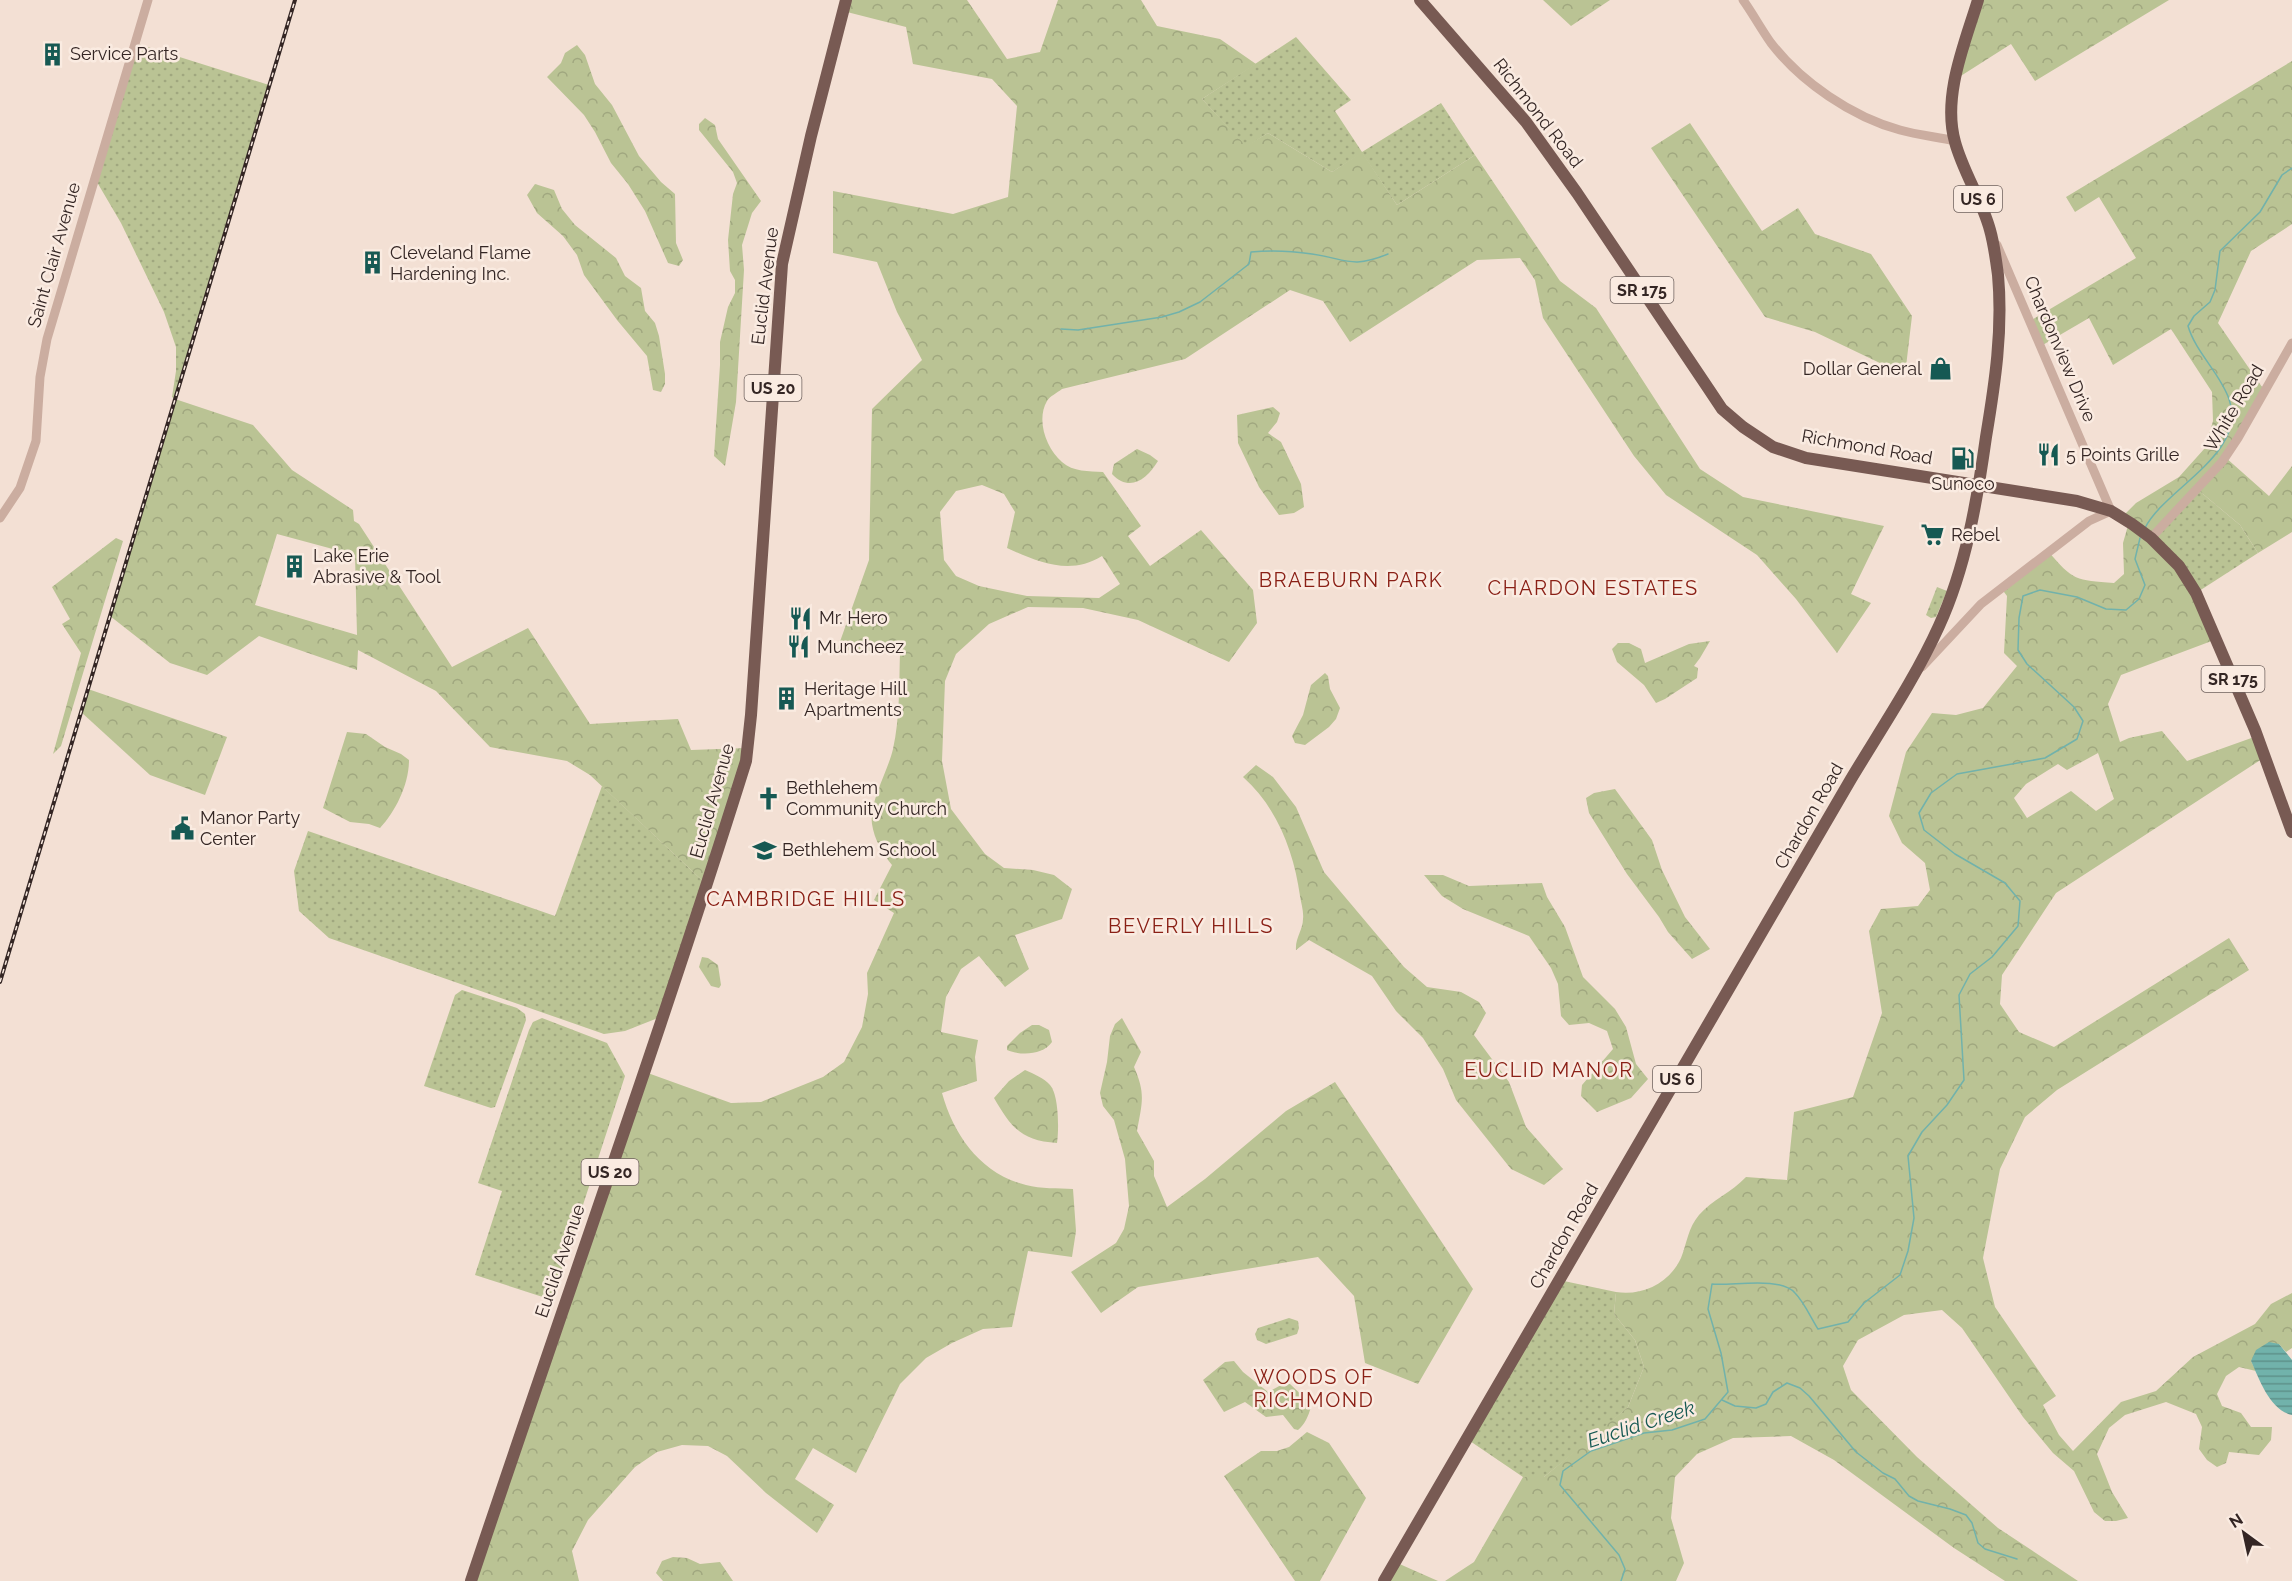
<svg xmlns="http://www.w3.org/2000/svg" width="2292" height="1581" font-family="Raleway,sans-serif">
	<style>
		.grass { fill: url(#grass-dots) }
		.forest { fill: url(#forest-crowns); fill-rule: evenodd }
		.water { fill: url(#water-rules) }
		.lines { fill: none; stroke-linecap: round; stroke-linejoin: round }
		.stream { stroke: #71b2ab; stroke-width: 1.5 }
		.tertiary { stroke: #cbada0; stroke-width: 9 }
		.primary { stroke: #785a53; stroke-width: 12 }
		.rail-casing { stroke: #342624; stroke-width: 4 }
		.rail { stroke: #faebe1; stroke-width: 1.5; stroke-dasharray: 4.5; stroke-linecap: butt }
		.labels { text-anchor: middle; stroke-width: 5; stroke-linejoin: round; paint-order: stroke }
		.shield { fill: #faebe1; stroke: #6f615d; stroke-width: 1.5 }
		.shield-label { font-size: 16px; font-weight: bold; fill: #342624 }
		.poi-label { font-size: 18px; fill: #342624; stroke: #faebe1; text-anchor: start }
		.street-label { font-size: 18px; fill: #342624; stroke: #faebe1 }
		.neighbourhood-label { font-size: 20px; letter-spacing: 1.5px; fill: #8a2016; stroke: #faebe1 }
		.water-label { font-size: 20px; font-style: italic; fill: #165953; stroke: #faebe1 }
	</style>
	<defs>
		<pattern id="grass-dots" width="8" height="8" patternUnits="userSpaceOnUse" patternTransform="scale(1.5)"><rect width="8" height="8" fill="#bac394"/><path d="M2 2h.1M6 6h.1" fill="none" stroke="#a0a77f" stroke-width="1.8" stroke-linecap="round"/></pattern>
		<pattern id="forest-crowns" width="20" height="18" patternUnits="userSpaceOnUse" patternTransform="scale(1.5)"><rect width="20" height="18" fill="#bac394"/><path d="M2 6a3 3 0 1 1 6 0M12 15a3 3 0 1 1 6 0" fill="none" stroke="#a0a77f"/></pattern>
		<pattern id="water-rules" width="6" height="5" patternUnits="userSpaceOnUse" patternTransform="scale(1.5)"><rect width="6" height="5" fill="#71b2ab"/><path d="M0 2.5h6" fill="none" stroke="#5e918b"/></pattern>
	</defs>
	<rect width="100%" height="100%" fill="#f3e0d4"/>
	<g class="grass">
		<polygon points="1296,37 1351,100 1335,111 1362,152 1441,103 1475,155 1397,205 1362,153 1332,172 1268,133 1246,147 1202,99"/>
		<polygon points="135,43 269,85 175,399 172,397 176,371 176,347 164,312 121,223 94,177"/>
		<polygon points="2197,489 2240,525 2258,553 2196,593 2151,538"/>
		<polygon points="1937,587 1947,591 1936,617 1931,618 1926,615"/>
		<polygon points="602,786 707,885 663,1016 625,1031 604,1034 329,938 299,911 294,871 308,831 555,916"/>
		<polygon points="462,990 517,1008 525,1014 526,1020 495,1107 491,1108 424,1086 455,995"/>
		<polygon points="542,1018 607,1043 625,1076 552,1300 475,1275 502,1191 478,1183 529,1030 533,1022"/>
		<polygon points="1559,1280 1616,1292 1614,1314 1635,1340 1644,1367 1628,1407 1596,1435 1544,1477 1523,1477 1467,1439"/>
		<polygon points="1289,1318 1298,1321 1299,1328 1297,1334 1266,1344 1257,1340 1255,1334 1258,1328"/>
	</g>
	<g class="forest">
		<path d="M846 0H967L1007 59 1040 52 1058 0H1141L1157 26 1220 39 1256 64 1202 99 1246 146 1268 133 1332 172 1362 152 1397 205 1475 155 1560 281 1596 308 1700 469 1743 497 1884 526 1851 594 1871 603 1837 653 1796 599 1757 555 1666 495 1634 456 1543 318 1535 280 1520 258 1477 260 1350 342 1323 301 1290 290 1185 359 1062 389C1057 393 1050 396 1047 401 1036 420 1046 448 1062 462 1073 472 1089 471 1103 472L1141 526 1128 536 1150 566 1201 530 1253 590 1257 623 1229 662 1138 620 1083 608 1028 607 989 624 956 654 945 681 942 761 951 809 985 854 1004 868 1033 870 1054 875 1072 889 1062 919 1015 935 1029 969 1005 987 979 956 961 969 946 997 941 1032 978 1040 975 1057 977 1081 942 1093C954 1136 981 1174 1026 1185 1041 1189 1058 1188 1073 1189L1076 1231 1072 1257 1028 1251 1012 1327 983 1329 952 1343 926 1358 900 1384 856 1473 813 1448 795 1479 834 1505 817 1533 766 1493 727 1456 708 1446 682 1445 657 1452 635 1467 588 1520 572 1551 579 1581H471L645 1072 731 1103 761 1102 823 1077 844 1062 862 1027 868 994 867 973 894 913 874 900 892 865C883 854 874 839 872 824 869 802 888 771 893 749 900 718 899 684 900 652L837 650 869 560 872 409 922 360 897 312 877 262 833 253V191L953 214 1008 197 1017 106 992 79 913 64 906 27 843 11ZM982 485 1004 494 1015 512 1007 548C1038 562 1070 576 1102 556L1120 584 1099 598 1027 596 979 586 956 576 944 560 940 512 956 491Z"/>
		<polygon points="1543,0 1610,0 1571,26"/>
		<polygon points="1978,0 2169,0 2035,81 2011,44 1956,79"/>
		<polygon points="577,45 585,55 595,84 612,105 639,156 661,182 675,194 676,243 683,260 679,266 668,263 645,211 628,184 611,163 595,132 584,115 547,77 561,63 565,53"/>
		<path d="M2292 61V224L2251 251 2218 323 2264 390 2225 457 2269 496 2292 466V532L2258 553 2240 525 2197 489 2151 539 2179 566 2217 639 2121 675 2108 704 2120 742 2129 738 2162 731 2187 761 2257 736 2265 757 2056 893 2002 975 2000 1004 2019 1032 2054 1047 2229 938 2249 970 2057 1090 2025 1117 2000 1169 1983 1258 1995 1307 2056 1396 2043 1405 2059 1435 2073 1451 2121 1402 2156 1391 2193 1357 2255 1324 2271 1304 2292 1293V1348L2286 1352 2279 1344 2251 1361 2256 1371 2239 1367 2226 1376 2217 1394 2222 1406 2241 1413 2251 1427H2272L2271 1440 2259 1455 2229 1452 2226 1463 2217 1467 2207 1460 2199 1449 2202 1427 2196 1414 2166 1402 2125 1415 2109 1428 2097 1454 2112 1492 2128 1518 2116 1521H2105L2094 1512 2074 1471 2053 1453 2023 1417 1962 1328 1942 1310 1904 1315 1858 1340 1843 1366 1851 1390 1917 1457 1998 1528 2078 1581H2005L1954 1548 1834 1460 1791 1436 1733 1438 1697 1454 1675 1477 1671 1518 1684 1563 1676 1581H1445L1474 1562 1523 1477H1544L1628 1407 1644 1367 1635 1340 1614 1314 1616 1292C1642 1296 1669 1284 1681 1258 1687 1243 1688 1228 1699 1215 1712 1200 1732 1192 1746 1177L1787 1180 1794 1112 1853 1097 1882 1013 1869 931 1881 909 1918 906 1930 890 1925 863 1902 843 1889 816 1906 752 1932 713 1956 715 1983 708 2017 666 2004 653 2007 596 2001 588 2048 551C2073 581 2076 580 2114 583L2124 574 2123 543 2129 522 2122 517 2136 503 2179 477 2205 448 2213 421 2212 392 2171 329 2113 365 2089 318 2041 346 2030 321 2136 258 2099 197 2075 212 2066 197ZM2098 753 2114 799 2096 811 2071 791 2027 818 2014 798 2026 784 2058 764 2067 770Z"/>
		<polygon points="705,118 715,125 718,139 761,201 752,213 742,245 744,270 736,402 725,466 714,456 720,365 720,342 728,307 735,293 735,280 730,271 728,240 733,194 737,183 733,172 699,130 699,124"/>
		<polygon points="1690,123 1762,231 1798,208 1815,234 1871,254 1912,316 1905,375 1815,332 1765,317 1651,148"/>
		<polygon points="535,184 554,190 562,209 575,225 616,258 625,276 641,288 645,311 655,323 659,336 665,374 665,384 661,392 653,390 647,356 617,320 584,275 577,255 563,236 537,213 527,195"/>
		<path d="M175 399 253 425 292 470 353 510 354 521 359 524 452 667 528 628 590 724 678 719 691 750 747 748 707 885 590 775 567 761 490 747 436 691 358 650 357 670 259 636 207 675 170 663 110 616ZM277 534 355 555 357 635 255 605Z"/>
		<polygon points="1273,407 1280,413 1277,422 1268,433 1281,442 1301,484 1304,507 1294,513 1279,515 1259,487 1238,443 1237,415"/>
		<path d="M1137 449 1150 455 1158 461C1147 479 1130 493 1112 474L1114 464Z"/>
		<polygon points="116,538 123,541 61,746 53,754 81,653 62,624 70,619 52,587"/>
		<polygon points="1710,641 1700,658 1694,666 1698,668 1697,678 1665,699 1656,703 1644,685 1617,662 1612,649 1618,643 1629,643 1641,649 1645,663 1689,644"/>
		<polygon points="1325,673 1328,676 1330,689 1340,708 1336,719 1329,727 1305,745 1295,743 1292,736 1303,715 1311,685"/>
		<polygon points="88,689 227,737 205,795 150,775 81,712"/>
		<path d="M347 732 366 734 385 747 401 754 409 760C409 784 396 811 380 828L369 824 350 822 323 808Z"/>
		<path d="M1256 765 1273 777 1296 807 1324 872 1404 967 1427 987 1461 992 1479 1002 1486 1013 1474 1035 1509 1082 1526 1127 1563 1169 1544 1185 1511 1169 1456 1100 1443 1069 1423 1038 1396 1011 1372 976 1309 940 1296 950C1295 938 1303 930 1303 919 1304 912 1301 903 1300 896 1294 852 1277 807 1243 777Z"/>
		<polygon points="1615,789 1652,840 1662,870 1685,917 1710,949 1692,959 1668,932 1659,917 1627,874 1589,813 1586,798 1594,793"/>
		<polygon points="1424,875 1443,875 1469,886 1542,883 1547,897 1565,927 1583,977 1615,1009 1626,1027 1636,1064 1648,1079 1631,1098 1597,1112 1581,1096 1582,1085 1613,1049 1607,1031 1589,1023 1569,1025 1561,1016 1558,984 1551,968 1529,936 1463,909 1442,896"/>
		<polygon points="702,957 708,958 718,965 721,985 719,988 711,986 699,967"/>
		<path d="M1122 1018 1141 1052 1134 1067C1146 1094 1142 1103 1137 1131L1154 1161V1176L1167 1207 1205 1179 1286 1111 1335 1082 1473 1289 1418 1384 1365 1363 1354 1296 1318 1257 1138 1287 1101 1313 1071 1272 1116 1243 1124 1229 1129 1206 1125 1159 1114 1120 1103 1106 1100 1093 1107 1062 1110 1036 1115 1024Z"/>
		<path d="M1032 1025H1039L1049 1030 1052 1042C1043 1055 1021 1056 1007 1050V1046L1020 1033Z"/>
		<path d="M1025 1070C1034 1074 1044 1078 1050 1085 1059 1095 1059 1130 1057 1143 1021 1141 1011 1127 994 1098L1009 1081Z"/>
		<path d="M1234 1361 1243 1372 1268 1392 1283 1384H1290L1310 1403 1311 1407C1308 1417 1305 1424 1298 1430L1294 1429 1283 1415 1266 1417 1245 1402 1224 1412 1203 1380 1225 1362Z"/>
		<polygon points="1307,1432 1329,1443 1366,1498 1320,1581 1295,1581 1224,1476 1261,1451 1277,1451 1289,1447"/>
		<polygon points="673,1557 687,1558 700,1564 720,1562 733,1581 663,1581 656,1573 662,1561"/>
		<polygon points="1395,1562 1438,1581 1384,1581"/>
	</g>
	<path class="water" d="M2269 1342 2279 1344 2292 1360V1415C2270 1410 2260 1381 2251 1361L2256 1350Z"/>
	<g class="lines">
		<g class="stream">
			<path d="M1061 329 1078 330 1162 317 1179 312 1200 302 1249 264 1251 252C1271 250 1292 251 1312 254 1347 259 1351 269 1388 254"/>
			<path d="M2145 528C2164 489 2249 453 2229 399 2220 373 2196 353 2188 326L2194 316 2210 302 2215 290 2220 251 2260 212 2282 175 2292 168"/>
			<polyline points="1722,1400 1735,1406 1756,1408 1766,1404 1773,1392 1787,1383 1800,1388 1809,1396 1856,1452 1883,1473 1895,1479 1909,1496 1918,1501 1950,1509 1966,1515 1972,1523 1978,1543 1985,1549 2017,1559"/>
			<path d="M1621 1581 1625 1569 1619 1555 1560 1485 1563 1471 1591 1451 1644 1433 1672 1430 1705 1419 1728 1392 1721 1353 1708 1309 1712 1284C1733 1286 1780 1276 1795 1293 1804 1302 1811 1318 1818 1329L1848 1322 1864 1303 1900 1275 1908 1251 1914 1218 1908 1156 1922 1132 1947 1105 1964 1080 1959 995 1970 974 1992 957 2018 926 2020 901 2005 883 1955 854 1924 830 1919 813 1931 793 1957 774 2045 758 2077 739 2083 721 2074 707 2027 664 2018 650 2019 618 2023 596 2040 590 2077 597 2106 609 2126 610 2139 599 2145 585 2135 559 2140 538"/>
		</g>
		<g class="tertiary">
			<path d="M1743 0C1753 14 1761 29 1771 43 1801 82 1852 117 1900 130 1918 135 1937 137 1955 141"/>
			<polyline points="0,518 20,488 36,441 40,377 47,339 148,0"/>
			<polyline points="2151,538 2222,462 2238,438 2292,343"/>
			<polyline points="1922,667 1981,604 2089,521 2111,511 1997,245"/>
		</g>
		<g class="primary">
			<polyline points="1420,0 1526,122 1577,193 1708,388 1722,409 1743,427 1773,447 1806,458 2077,501 2111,511 2132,524 2151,538 2179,566 2196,593 2255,730 2292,832"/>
			<path d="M471 1581C562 1308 660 1036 746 761L751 715 782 264 811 136 846 0"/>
			<path d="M1384 1581 1851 779C1881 729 1915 679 1939 626 1966 567 1977 501 1986 437 1995 383 2003 330 1998 275 1996 260 1994 244 1990 230 1982 200 1963 172 1955 142 1942 96 1965 43 1978 0"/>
		</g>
		<defs>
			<polyline id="rail" points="0,982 295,0"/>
		</defs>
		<use href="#rail" class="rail-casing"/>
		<use href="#rail" class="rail"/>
	</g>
	<defs>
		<symbol id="building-bare" viewBox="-9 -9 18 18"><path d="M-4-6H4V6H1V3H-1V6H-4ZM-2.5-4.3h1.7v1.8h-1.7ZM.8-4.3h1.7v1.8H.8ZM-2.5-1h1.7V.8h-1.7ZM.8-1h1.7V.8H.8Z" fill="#165953" stroke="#faebe1" stroke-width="2.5" paint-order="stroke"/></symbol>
		<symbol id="shop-bare" viewBox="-9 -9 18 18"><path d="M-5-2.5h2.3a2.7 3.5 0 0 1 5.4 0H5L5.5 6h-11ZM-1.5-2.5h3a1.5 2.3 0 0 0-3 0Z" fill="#165953" stroke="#faebe1" stroke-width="2.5" paint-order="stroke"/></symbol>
		<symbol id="restaurant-bare" viewBox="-9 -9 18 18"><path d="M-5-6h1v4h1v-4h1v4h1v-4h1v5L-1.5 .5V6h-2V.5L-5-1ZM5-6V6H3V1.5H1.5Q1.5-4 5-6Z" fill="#165953" stroke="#faebe1" stroke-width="2.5" paint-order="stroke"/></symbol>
		<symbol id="fuel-bare" viewBox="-9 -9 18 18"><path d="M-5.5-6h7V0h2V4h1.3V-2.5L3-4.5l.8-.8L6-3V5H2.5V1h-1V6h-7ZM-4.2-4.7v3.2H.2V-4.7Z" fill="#165953" stroke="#faebe1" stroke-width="2.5" paint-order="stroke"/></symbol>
		<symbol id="supermarket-bare" viewBox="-9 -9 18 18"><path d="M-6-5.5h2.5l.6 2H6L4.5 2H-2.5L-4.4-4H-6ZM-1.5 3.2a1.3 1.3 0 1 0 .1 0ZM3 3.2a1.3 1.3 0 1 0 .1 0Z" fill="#165953" stroke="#faebe1" stroke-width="2.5" paint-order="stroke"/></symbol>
		<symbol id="church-bare" viewBox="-9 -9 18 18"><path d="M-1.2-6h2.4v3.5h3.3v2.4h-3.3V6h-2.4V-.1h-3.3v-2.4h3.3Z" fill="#165953" stroke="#faebe1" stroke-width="2.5" paint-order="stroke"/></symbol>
		<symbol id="civic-bare" viewBox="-9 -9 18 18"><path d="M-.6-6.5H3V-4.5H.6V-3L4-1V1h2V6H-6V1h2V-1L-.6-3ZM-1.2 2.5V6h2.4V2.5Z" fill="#165953" stroke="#faebe1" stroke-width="2.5" paint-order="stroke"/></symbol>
		<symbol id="school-bare" viewBox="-9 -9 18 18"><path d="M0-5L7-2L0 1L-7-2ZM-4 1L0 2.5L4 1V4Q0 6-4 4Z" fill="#165953" stroke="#faebe1" stroke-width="2.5" paint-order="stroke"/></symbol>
	</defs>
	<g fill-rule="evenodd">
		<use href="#building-bare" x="36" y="38" width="33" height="33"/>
		<use href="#building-bare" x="356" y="246" width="33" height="33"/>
		<use href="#shop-bare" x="1924" y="352" width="33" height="33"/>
		<use href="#restaurant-bare" x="2032" y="438" width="33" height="33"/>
		<use href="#fuel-bare" x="1946" y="442" width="33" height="33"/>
		<use href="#supermarket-bare" x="1916" y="518" width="33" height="33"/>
		<use href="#building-bare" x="278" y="550" width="33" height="33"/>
		<use href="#restaurant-bare" x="784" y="602" width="33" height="33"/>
		<use href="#restaurant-bare" x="782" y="630" width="33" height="33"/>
		<use href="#building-bare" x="770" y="682" width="33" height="33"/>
		<use href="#church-bare" x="752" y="782" width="33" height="33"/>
		<use href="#civic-bare" x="166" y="812" width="33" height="33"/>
		<use href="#school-bare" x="748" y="834" width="33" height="33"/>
	</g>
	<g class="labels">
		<g class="shield">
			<rect x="1954" y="186" width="48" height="26" rx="4.5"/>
			<rect x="1610.5" y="277" width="63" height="26" rx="4.5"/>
			<rect x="744.5" y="375" width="57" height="26" rx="4.5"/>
			<rect x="2201.5" y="666" width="63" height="26" rx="4.5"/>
			<rect x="1653" y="1066" width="48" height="26" rx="4.5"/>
			<rect x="581.5" y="1159" width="57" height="26" rx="4.5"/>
		</g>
		<g class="shield-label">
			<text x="1978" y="205">US 6</text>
			<text x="1642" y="296">SR 175</text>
			<text x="773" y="394">US 20</text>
			<text x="2233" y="685">SR 175</text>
			<text x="1677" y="1085">US 6</text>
			<text x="610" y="1178">US 20</text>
		</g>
		<g class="poi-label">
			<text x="70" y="60">Service Parts</text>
			<text x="390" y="259">Cleveland Flame<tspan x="390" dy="21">Hardening Inc.</tspan></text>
			<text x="1922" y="375" text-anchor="end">Dollar General</text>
			<text x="2066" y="461">5 Points Grille</text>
			<text x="1963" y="490" text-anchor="middle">Sunoco</text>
			<text x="1951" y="541">Rebel</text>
			<text x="313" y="562">Lake Erie<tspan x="313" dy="21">Abrasive &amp; Tool</tspan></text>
			<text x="819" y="624">Mr. Hero</text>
			<text x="817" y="653">Muncheez</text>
			<text x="804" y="695">Heritage Hill<tspan x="804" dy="21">Apartments</tspan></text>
			<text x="786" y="794">Bethlehem<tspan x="786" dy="21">Community Church</tspan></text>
			<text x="200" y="824">Manor Party<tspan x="200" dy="21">Center</tspan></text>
			<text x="782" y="856">Bethlehem School</text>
		</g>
		<g class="street-label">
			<text transform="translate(1538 113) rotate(52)" y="6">Richmond Road</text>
			<text transform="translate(54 255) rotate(-74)" y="6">Saint Clair Avenue</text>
			<text transform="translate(765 286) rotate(-83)" y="6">Euclid Avenue</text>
			<text transform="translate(2060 349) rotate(67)" y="6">Chardonview Drive</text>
			<text transform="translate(2234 408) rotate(-59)" y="6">White Road</text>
			<text transform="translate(1867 447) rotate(10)" y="6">Richmond Road</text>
			<text transform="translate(712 801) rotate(-74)" y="6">Euclid Avenue</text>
			<text transform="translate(1809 816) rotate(-60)" y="6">Chardon Road</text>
			<text transform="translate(1564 1236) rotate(-60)" y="6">Chardon Road</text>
			<text transform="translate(560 1261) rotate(-71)" y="6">Euclid Avenue</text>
		</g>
		<g class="neighbourhood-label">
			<text x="1351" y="587">BRAEBURN PARK</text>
			<text x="1593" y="595">CHARDON ESTATES</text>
			<text x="806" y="906">CAMBRIDGE HILLS</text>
			<text x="1191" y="933">BEVERLY HILLS</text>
			<text x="1549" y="1077">EUCLID MANOR</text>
			<text x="1314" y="1384">WOODS OF<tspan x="1314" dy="23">RICHMOND</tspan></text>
		</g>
		<g class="water-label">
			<text transform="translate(1641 1424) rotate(-18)" y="7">Euclid Creek</text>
		</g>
	</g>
	<g transform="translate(2244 1533) rotate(327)" stroke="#faebe1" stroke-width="4.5" paint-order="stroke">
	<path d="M0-4.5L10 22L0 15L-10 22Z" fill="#342624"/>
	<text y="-9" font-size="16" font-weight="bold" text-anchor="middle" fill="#342624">N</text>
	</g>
</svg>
